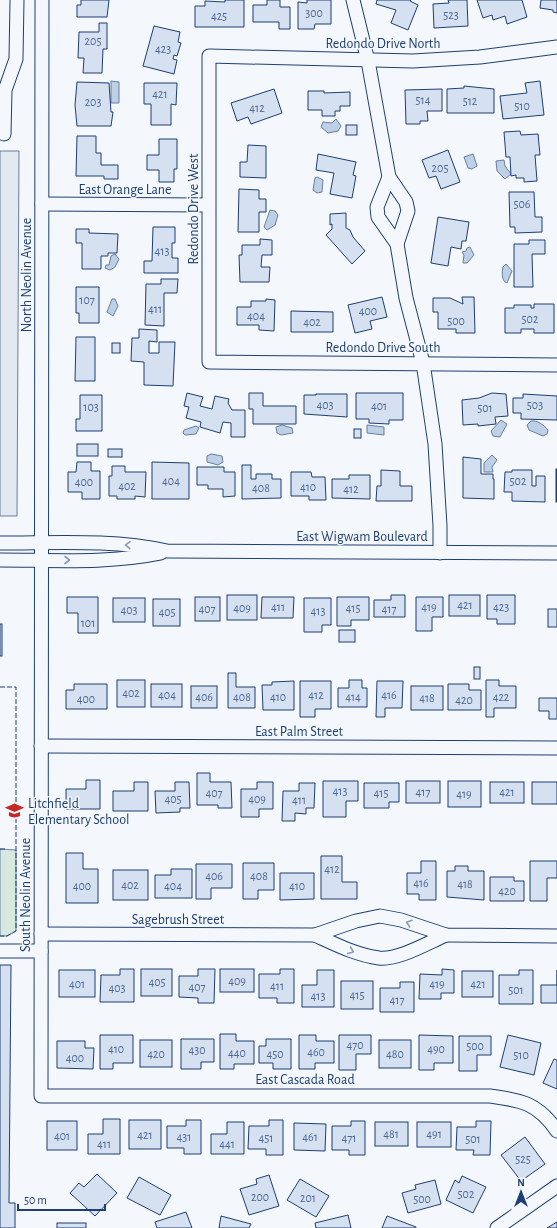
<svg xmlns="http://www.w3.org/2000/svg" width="557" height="1228" font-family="'Alegreya Sans',sans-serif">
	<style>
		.green { fill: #d7e8df; stroke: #687fa3 }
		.parking { fill: #e3e8f0; stroke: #687fa3 }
		.water { fill: #bed0e5; stroke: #687fa3 }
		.building { fill: #d5e0f0; stroke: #1d3f73 }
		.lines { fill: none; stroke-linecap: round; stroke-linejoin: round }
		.minor-casing { stroke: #1d3f73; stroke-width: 15 }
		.minor { stroke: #f4f7fb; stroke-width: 13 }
		.fence { stroke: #1d3f73; stroke-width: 1; stroke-dasharray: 5 2; stroke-linecap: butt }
		.oneway { stroke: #889bb7 }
		.labels { text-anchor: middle; stroke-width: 3; stroke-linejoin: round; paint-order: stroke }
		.number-label { font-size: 12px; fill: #4b6792 }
		.street-label { font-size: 14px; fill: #1d3f73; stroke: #f4f7fb }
		.poi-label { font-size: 14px; fill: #1d3f73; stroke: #f4f7fb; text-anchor: start }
	</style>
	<rect width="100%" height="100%" fill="#f4f7fb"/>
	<polygon class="green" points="0,849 16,850 16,931 7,936 0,936"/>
	<polygon class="parking" points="0,151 19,151 17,516 0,516"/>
	<g class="water">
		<polygon points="111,81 119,82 119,103 111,103"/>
		<polygon points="336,119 341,126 338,131 328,133 321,127 323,122 332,123"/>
		<polygon points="473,154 477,166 472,169 468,168 464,157"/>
		<polygon points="504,160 505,166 511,174 505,179 497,171 496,161"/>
		<polygon points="317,177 323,180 322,192 317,193 313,190 315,178"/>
		<polygon points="270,210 275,211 278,215 275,225 267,230 264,227"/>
		<polygon points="470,247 474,255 467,263 463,263 464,255 462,252 466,251 467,248"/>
		<polygon points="115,254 119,259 115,267 110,270 105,268 106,265 109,265 111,256"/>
		<path d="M506 264 512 271 507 283C501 281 502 272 503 267Z"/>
		<polygon points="112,299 115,299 118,306 113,316 107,312"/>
		<polygon points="501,420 507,424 500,437 493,436 491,431"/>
		<path d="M531 421C537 420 544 425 548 430L547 434 543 436 529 430 527 425Z"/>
		<polygon points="282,425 292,428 293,433 281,435 277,433 276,427"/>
		<polygon points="367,425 384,427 384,435 367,433"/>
		<polygon points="196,426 199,428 196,434 185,435 183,433 184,430"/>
		<polygon points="211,454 222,456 223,462 218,465 207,462 207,456"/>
		<polygon points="492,455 497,460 492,467 493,472 484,472 484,463"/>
	</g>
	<g class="building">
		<polygon points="81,0 109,0 107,17 77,17 77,5 81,5"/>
		<polygon points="225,0 244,0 244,27 195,27 195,6 205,6 205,1 225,2"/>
		<polygon points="267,0 280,0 280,7 290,7 290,29 279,29 279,22 253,22 253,5 267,5"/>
		<polygon points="307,0 331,0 331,24 315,24 314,29 298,29 298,2 307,3"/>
		<polygon points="377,0 411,0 410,1 418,5 408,30 391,23 396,10 376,4"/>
		<polygon points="448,0 467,0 468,26 434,28 433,4 449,3"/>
		<polygon points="477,0 522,0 527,17 507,24 505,16 493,20 492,15 483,18"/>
		<polygon points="541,0 557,0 557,13 553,12 553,10 540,8"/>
		<polygon points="99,23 107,23 107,49 103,49 102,73 83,73 84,58 78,58 79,32 99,32"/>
		<polygon points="154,26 180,32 178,42 181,43 177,56 174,55 173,59 177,60 174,74 143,66"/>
		<polygon points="540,81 544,115 503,119 500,96 527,93 525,83"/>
		<polygon points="77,82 109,83 111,112 113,112 111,126 77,126 75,105"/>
		<polygon points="144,83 177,83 176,105 171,104 171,125 151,125 151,104 144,104"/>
		<polygon points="464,86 494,89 494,113 447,113 447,89 464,88"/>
		<polygon points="274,89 282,113 251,124 248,117 237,121 231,103"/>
		<polygon points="442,89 442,111 427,111 428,121 420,121 420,124 406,124 405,90"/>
		<polygon points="308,91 324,91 324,93 350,92 350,106 340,106 340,111 335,111 335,116 322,116 322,110 308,110"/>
		<rect x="346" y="125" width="11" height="10"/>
		<polygon points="520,131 521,135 538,134 540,155 535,155 537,181 524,182 524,178 516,178 516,175 511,176 510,157 506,157 504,132"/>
		<polygon points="77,136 96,136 96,153 101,153 101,165 118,165 118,179 104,179 104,176 76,176"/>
		<polygon points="159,139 177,139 177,169 174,169 174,182 159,182 159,170 147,170 147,155 159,155"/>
		<polygon points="248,145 266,146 266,178 240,177 240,162 247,162"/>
		<polygon points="448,150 460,182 441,189 436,176 429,178 422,160"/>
		<polygon points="318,154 356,162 353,175 356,176 352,198 330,194 334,173 316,170"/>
		<polygon points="239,189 259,190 259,199 266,199 266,212 259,212 259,232 238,232"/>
		<polygon points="509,192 534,192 535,217 542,217 542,232 515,233 515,227 510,227"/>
		<polygon points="346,213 346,228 350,230 353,237 365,251 352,264 326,235 332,229 332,224 330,225 330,214"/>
		<polygon points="438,217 469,222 466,241 462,241 461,249 451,247 448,266 431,263"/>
		<polygon points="153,227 175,227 175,243 172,243 172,258 178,258 178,273 144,273 144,261 152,261"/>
		<polygon points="76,229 89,229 89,233 118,234 117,253 108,253 108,256 101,256 101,269 82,269 82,243 76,243"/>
		<polygon points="260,239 272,240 272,255 262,255 261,267 270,267 269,282 240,282 239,255 242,255 242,245 260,245"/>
		<polygon points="529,240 545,240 545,254 532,254 533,287 514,287 514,244 529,244"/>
		<polygon points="161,279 178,279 177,293 164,293 164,326 145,325 146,284 161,284"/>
		<polygon points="76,287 99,287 99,323 79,323 79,313 76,313"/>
		<polygon points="382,297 387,317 370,321 372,329 355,333 348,305"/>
		<polygon points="462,297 474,297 475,333 456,333 456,329 438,329 438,312 433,312 433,298 450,298 463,304"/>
		<polygon points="266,299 275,300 274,331 259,330 259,325 237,325 237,307 251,307 251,301 266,301"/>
		<polygon points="534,304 554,304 554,333 534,333 534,329 521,329 521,333 505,333 505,308 514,308 514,305 531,305 531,308 534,308"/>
		<polygon points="291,311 333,312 333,332 291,332"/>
		<polygon points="139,329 157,330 157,342 149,341 149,353 159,353 159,342 175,342 173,386 144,385 144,362 131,361 132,338 139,338"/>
		<polygon points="76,337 95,337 95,381 75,381"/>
		<rect x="112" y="343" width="8" height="10"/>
		<polygon points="187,393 203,397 200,406 212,409 215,396 229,399 228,403 232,410 245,410 245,437 231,437 231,423 223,422 220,433 200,427 201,422 186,418 189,407 184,406"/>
		<polygon points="249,393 263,393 263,406 296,406 296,424 253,424 253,409 249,409"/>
		<polygon points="356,393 403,393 403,420 389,420 389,424 369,423 369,419 356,419"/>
		<polygon points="492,393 506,394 508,416 495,417 496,424 478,426 478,424 463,425 462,400 479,398"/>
		<polygon points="316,394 347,394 347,417 304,414 304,395 316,395"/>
		<polygon points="523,394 557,396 557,420 521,419 521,413 513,413 513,398 523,398"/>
		<polygon points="80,395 102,395 102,431 76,431 76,419 80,419"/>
		<rect x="354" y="429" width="7" height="9"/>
		<rect x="77" y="444" width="21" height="12"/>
		<rect x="108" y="449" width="14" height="8"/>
		<polygon points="463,457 481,459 481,474 493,474 493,479 494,479 494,499 463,498"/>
		<polygon points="77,462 91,462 91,471 100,471 100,499 82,499 82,492 68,492 68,472 76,472"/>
		<polygon points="152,462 189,463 189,499 152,499"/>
		<polygon points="242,465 251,465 251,479 256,479 256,474 272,474 272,479 281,479 281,498 242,499"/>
		<polygon points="112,466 125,466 125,472 146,472 145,497 135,496 135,499 117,499 117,496 109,496 109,476 112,476"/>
		<polygon points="197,467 224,467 224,472 235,472 235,496 223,497 223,489 208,489 208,485 197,485"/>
		<rect x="556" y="469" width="1" height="33"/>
		<polygon points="381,470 400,471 400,486 412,486 412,501 376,501 377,486 381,486"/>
		<polygon points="512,470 532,470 532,486 536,486 536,476 545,476 545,502 512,501 512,492 504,492 505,472 512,472"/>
		<polygon points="291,472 311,472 312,477 325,477 326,500 309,500 309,496 291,496"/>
		<polygon points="349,475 370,475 370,499 332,498 332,479 349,479"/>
		<rect x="227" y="595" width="30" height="25"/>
		<polygon points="391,595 405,595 405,617 374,617 374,600 391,600"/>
		<rect x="449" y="595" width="31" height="21"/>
		<polygon points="487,595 515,595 515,624 497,624 497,619 487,619"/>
		<polygon points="67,597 98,597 98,633 78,633 78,613 67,613"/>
		<rect x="195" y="597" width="25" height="24"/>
		<polygon points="262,597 294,597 293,618 261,618"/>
		<polygon points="337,597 369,597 369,620 351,620 351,626 337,626"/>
		<polygon points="416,597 443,597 443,617 432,617 432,631 416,631"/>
		<rect x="113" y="598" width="32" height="24"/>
		<polygon points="304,598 331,598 331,625 322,625 322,632 304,632"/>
		<rect x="153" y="599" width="27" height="27"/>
		<rect x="548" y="609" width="9" height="18"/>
		<rect x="0" y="624" width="2" height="32"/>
		<rect x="339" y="630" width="16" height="12"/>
		<rect x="474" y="667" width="6" height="12"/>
		<polygon points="228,673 236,673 236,687 255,687 255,708 228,708"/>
		<rect x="117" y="680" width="28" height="27"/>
		<polygon points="349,680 362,680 362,688 367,688 367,707 338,707 338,688 349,688"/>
		<polygon points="486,680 499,680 499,686 516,686 516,708 494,708 494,717 486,717"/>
		<polygon points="294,681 294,710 263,710 262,685 272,685 272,682"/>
		<polygon points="300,681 331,681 331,709 315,709 315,717 300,717"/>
		<polygon points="377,681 403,681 402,708 385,708 385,717 376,717"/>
		<polygon points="74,684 107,684 107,709 66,709 66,690 74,690"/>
		<rect x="151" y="684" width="31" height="23"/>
		<polygon points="448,684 469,684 469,690 481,690 481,710 448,710"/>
		<rect x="191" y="686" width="26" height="22"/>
		<rect x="411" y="686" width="32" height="24"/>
		<polygon points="539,698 557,698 557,719 549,719 549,711 539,711"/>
		<polygon points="197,773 210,773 210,782 231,782 232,808 218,808 218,805 197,805"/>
		<polygon points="86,780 100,780 100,809 66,809 66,789 86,789"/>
		<polygon points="323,781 358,781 358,801 346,801 346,817 323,817"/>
		<rect x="406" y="781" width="34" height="22"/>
		<rect x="448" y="781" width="33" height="26"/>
		<polygon points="134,782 148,782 148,811 113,811 113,791 134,791"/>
		<polygon points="175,782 189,782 190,808 180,808 180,812 156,813 155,791 175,791"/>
		<polygon points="257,782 273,782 273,809 259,809 259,817 241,817 241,789 257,789"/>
		<rect x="490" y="782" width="34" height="21"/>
		<rect x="532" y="782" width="25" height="22"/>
		<polygon points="299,783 315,783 314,808 306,808 306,814 295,813 295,821 282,821 283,791 299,791"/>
		<polygon points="364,783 399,783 399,802 389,802 389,808 364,808"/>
		<polygon points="66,853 83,853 83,869 98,869 98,903 66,903"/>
		<polygon points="321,856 342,856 342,882 357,882 357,899 321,899"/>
		<polygon points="421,861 436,861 436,900 419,900 419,894 407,894 407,873 421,873"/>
		<polygon points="530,861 557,861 557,878 547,878 547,901 530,901"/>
		<polygon points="243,863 274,863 274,890 258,890 258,899 243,899"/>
		<polygon points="196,864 232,864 232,888 211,888 211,899 196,899"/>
		<polygon points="455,866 468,866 468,871 484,871 484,900 447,897 447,871 455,871"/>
		<polygon points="171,869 192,869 192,898 155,898 155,875 171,875"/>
		<rect x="113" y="870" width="35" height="30"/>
		<polygon points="280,873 314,873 314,899 280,900"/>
		<polygon points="490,877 514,877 514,881 524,881 524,901 490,901"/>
		<polygon points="0,965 11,965 9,1203 15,1203 15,1228 0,1228"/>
		<polygon points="120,969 134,969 134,1002 100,1002 101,975 120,975"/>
		<rect x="141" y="969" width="31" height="27"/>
		<polygon points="198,969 215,969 214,1003 198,1003 198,998 179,997 179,976 198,976"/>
		<rect x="220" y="969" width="34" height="23"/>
		<polygon points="280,969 294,969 294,1003 277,1003 277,998 259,998 259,974 280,974"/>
		<polygon points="442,969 454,970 454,993 441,993 441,999 419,999 420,974 442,975"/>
		<rect x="59" y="970" width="36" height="27"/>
		<polygon points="317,970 334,970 334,1007 302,1007 302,985 317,985"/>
		<polygon points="519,970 533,970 533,1004 499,1004 499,975 519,975"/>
		<polygon points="557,970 557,1003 541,1003 541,985 557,985"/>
		<rect x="462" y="971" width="31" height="26"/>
		<rect x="341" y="981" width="32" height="28"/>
		<polygon points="400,982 414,982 414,1012 380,1012 380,988 400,988"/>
		<polygon points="220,1034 236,1034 236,1041 254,1041 254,1064 234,1064 234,1069 220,1069"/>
		<polygon points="100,1035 133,1035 133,1063 113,1063 113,1069 100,1069"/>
		<polygon points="299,1035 316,1035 316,1041 334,1041 334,1063 315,1063 315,1069 299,1069"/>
		<polygon points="339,1035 371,1035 371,1054 356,1054 356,1070 339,1070"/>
		<polygon points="419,1035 453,1036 453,1063 434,1063 434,1070 419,1070"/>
		<polygon points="508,1035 541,1043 534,1075 500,1067"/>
		<polygon points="459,1036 491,1036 491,1055 477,1055 477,1071 459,1071"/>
		<polygon points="181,1039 214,1039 214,1062 201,1062 201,1069 181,1069"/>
		<polygon points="266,1039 291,1039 291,1069 273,1069 273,1063 259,1063 259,1046 266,1046"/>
		<rect x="140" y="1040" width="32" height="27"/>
		<rect x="379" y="1040" width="32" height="28"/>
		<polygon points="57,1041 85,1041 85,1048 94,1048 93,1069 57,1068"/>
		<polygon points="554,1059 557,1060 557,1089 543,1083"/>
		<polygon points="103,1119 120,1119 120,1154 88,1154 88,1134 103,1134"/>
		<rect x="129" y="1120" width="32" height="29"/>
		<polygon points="186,1120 201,1120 201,1154 184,1154 184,1148 167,1148 167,1126 186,1126"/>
		<polygon points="269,1120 283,1120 283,1155 266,1155 266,1149 248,1149 249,1126 269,1126"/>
		<rect x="47" y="1121" width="30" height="29"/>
		<polygon points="351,1121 365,1121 365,1155 349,1155 349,1150 332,1150 332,1126 351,1126"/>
		<polygon points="476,1121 491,1121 490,1155 473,1155 474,1150 456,1150 457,1127 476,1127"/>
		<polygon points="227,1122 244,1122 244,1154 211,1154 211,1134 227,1134"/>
		<rect x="375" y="1122" width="33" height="24"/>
		<rect x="417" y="1122" width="34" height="25"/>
		<polygon points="294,1123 326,1124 325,1151 294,1150"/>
		<polygon points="525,1137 545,1164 521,1181 501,1155"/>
		<polygon points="97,1174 117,1193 95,1216 70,1193 79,1183 84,1187"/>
		<polygon points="269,1175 279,1206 249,1215 240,1189 257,1184 256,1179"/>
		<polygon points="462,1176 486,1187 473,1213 446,1200 455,1180 459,1183"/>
		<polygon points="139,1177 171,1195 160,1215 127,1198"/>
		<polygon points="300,1179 329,1196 316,1217 287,1200"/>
		<polygon points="435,1180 441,1204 408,1213 402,1193 416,1189 415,1185"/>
		<polygon points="186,1212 192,1228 157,1228 155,1222"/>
		<polygon points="348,1215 351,1228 316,1228 315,1223"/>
		<polygon points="221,1216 251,1224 249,1228 219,1228"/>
		<polygon points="387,1216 416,1227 416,1228 382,1228"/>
		<polygon points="557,1222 557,1228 547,1228"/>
		<rect x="57" y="1223" width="29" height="5"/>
	</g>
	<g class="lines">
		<defs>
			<g id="minor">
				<path d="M42 0 41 1096H490C521 1100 538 1103 557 1131"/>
				<polyline points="353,0 368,61 389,177"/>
				<polyline points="557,47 480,57 413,61 209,56 209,362 557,365"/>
				<polyline points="4,134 5,90 16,59 17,0"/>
				<polygon points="389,177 406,202 408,211 397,244 378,217 377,207"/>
				<polyline points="42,204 208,205"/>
				<polyline points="397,244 406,298 423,363 435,444 440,526 440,553"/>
				<path d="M0 543C56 543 112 539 167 551L557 553"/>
				<path d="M0 560C53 560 108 564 161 553"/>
				<polyline points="41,746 557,748"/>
				<polyline points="41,934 315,935 356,921 380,916 401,920 446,935 557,936"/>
				<path d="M315 935C335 944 356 955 379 958 399 960 427 943 446 935"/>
				<polyline points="0,951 41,951"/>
				<polyline points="497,1228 557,1186"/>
			</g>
		</defs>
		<use href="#minor" class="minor-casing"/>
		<use href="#minor" class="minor"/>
		<g class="fence">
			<polyline points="0,687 16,687 16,931 7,936 0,936"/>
			<polyline points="0,849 7,849"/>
		</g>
	</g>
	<defs><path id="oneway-chevron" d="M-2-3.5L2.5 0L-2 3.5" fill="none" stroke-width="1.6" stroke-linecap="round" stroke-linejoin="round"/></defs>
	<g class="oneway">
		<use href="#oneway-chevron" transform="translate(128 545) rotate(-177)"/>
		<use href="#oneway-chevron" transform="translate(67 560)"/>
		<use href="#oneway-chevron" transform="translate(409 923) rotate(-161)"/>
		<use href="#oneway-chevron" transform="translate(351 951) rotate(23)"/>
	</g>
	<defs>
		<symbol id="school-bare" viewBox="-9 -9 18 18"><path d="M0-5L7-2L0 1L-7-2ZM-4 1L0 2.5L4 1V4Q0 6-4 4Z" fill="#c62828" stroke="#f4f7fb" stroke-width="2.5" paint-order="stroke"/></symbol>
	</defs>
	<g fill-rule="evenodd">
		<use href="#school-bare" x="2" y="798" width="25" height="25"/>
	</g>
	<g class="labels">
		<g class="number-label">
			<text x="314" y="17">300</text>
			<text x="451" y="19">523</text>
			<text x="219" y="20">425</text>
			<text x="93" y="45">205</text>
			<text x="163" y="53">423</text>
			<text x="160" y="98">421</text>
			<text x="423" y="104">514</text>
			<text x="470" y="105">512</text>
			<text x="93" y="106">203</text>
			<text x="522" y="110">510</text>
			<text x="257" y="112">412</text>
			<text x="440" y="172">205</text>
			<text x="522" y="208">506</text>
			<text x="162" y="255">413</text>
			<text x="87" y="304">107</text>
			<text x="155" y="313">411</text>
			<text x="368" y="315">400</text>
			<text x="256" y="320">404</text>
			<text x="530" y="323">502</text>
			<text x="456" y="325">500</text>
			<text x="312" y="326">402</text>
			<text x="325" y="409">403</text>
			<text x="535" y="409">503</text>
			<text x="379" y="410">401</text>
			<text x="91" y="411">103</text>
			<text x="485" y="412">501</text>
			<text x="171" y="485">404</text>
			<text x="518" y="485">502</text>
			<text x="84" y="486">400</text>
			<text x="127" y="490">402</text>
			<text x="308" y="491">410</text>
			<text x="261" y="492">408</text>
			<text x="351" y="493">412</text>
			<text x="465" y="609">421</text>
			<text x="278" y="611">411</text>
			<text x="429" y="611">419</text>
			<text x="501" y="611">423</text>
			<text x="242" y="612">409</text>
			<text x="353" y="612">415</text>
			<text x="207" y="613">407</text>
			<text x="389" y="613">417</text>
			<text x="129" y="614">403</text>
			<text x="318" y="615">413</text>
			<text x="167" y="616">405</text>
			<text x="88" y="627">101</text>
			<text x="131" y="697">402</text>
			<text x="167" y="699">404</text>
			<text x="316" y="699">412</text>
			<text x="389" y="699">416</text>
			<text x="204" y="701">406</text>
			<text x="242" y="701">408</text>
			<text x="278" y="701">410</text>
			<text x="353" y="701">414</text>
			<text x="501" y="701">422</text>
			<text x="427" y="702">418</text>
			<text x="86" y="703">400</text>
			<text x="464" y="704">420</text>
			<text x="340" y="795">413</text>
			<text x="423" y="796">417</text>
			<text x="507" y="796">421</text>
			<text x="214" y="797">407</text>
			<text x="381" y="797">415</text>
			<text x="464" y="798">419</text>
			<text x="173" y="803">405</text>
			<text x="257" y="803">409</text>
			<text x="299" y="804">411</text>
			<text x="332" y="873">412</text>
			<text x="214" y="880">406</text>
			<text x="259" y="880">408</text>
			<text x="421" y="887">416</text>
			<text x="465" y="888">418</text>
			<text x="130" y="889">402</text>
			<text x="82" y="890">400</text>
			<text x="173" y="890">404</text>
			<text x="297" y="890">410</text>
			<text x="507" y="895">420</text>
			<text x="237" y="985">409</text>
			<text x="157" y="986">405</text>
			<text x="77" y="988">401</text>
			<text x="437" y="988">419</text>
			<text x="478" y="988">421</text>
			<text x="277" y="990">411</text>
			<text x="197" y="991">407</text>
			<text x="117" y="992">403</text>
			<text x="516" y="994">501</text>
			<text x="357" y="999">415</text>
			<text x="318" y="1000">413</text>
			<text x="397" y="1004">417</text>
			<text x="355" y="1049">470</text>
			<text x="475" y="1050">500</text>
			<text x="116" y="1053">410</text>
			<text x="436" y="1053">490</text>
			<text x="197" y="1054">430</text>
			<text x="316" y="1056">460</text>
			<text x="237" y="1057">440</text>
			<text x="156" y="1058">420</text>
			<text x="275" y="1058">450</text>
			<text x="395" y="1058">480</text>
			<text x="521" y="1059">510</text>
			<text x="75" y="1062">400</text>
			<text x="391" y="1138">481</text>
			<text x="434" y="1138">491</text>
			<text x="145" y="1139">421</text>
			<text x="62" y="1140">401</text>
			<text x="184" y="1141">431</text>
			<text x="310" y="1141">461</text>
			<text x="266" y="1142">451</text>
			<text x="349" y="1142">471</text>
			<text x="473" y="1143">501</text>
			<text x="104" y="1148">411</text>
			<text x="227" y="1148">441</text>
			<text x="523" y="1163">525</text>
			<text x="466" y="1198">502</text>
			<text x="260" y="1201">200</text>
			<text x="308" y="1202">201</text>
			<text x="422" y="1203">500</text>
		</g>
		<g class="street-label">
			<text x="383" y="48">Redondo Drive North</text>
			<text x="125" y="194">East Orange Lane</text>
			<text transform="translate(193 209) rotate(-90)" y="5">Redondo Drive West</text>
			<text transform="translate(26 275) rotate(-90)" y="5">North Neolin Avenue</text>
			<text x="383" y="352">Redondo Drive South</text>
			<text x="362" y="541">East Wigwam Boulevard</text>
			<text x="299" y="736">East Palm Street</text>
			<text transform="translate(25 895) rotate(-90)" y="5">South Neolin Avenue</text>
			<text x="178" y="924">Sagebrush Street</text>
			<text x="305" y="1084">East Cascada Road</text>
		</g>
		<g class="poi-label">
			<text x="28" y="808">Litchfield<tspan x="28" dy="16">Elementary School</tspan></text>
		</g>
	</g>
	<g transform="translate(521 1192)" stroke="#f4f7fb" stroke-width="3" paint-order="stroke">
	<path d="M0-3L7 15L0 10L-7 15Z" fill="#1d3f73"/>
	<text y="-6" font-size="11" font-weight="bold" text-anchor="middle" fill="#1d3f73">N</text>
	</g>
	<path d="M18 1204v6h87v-6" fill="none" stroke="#1d3f73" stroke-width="2"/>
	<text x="24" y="1204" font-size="12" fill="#1d3f73" stroke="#f4f7fb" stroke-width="3" paint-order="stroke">50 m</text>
</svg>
